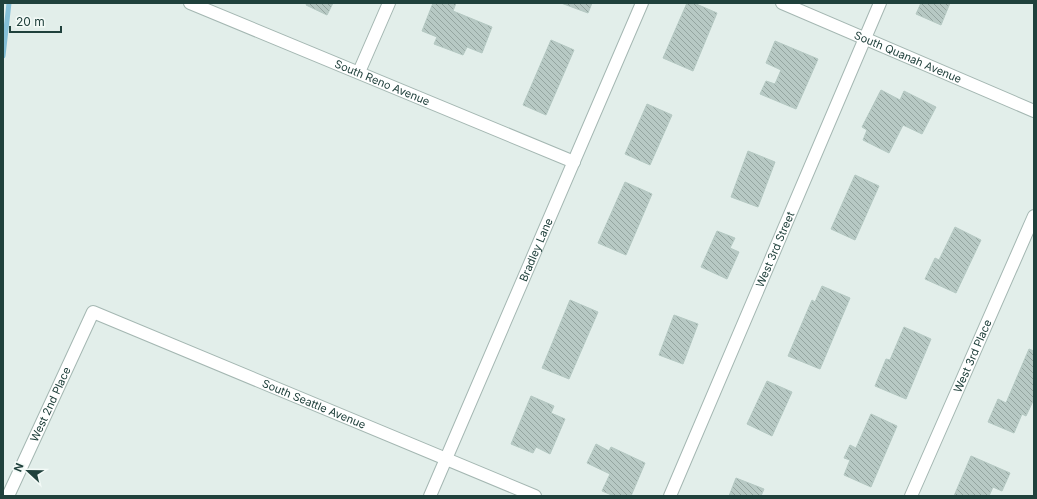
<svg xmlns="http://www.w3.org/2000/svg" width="1037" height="499" font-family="Inter,sans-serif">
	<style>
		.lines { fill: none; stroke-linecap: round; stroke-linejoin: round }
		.stream { stroke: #85c0d8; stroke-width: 5 }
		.building { fill: url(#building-back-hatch); stroke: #b4c8c2 }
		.minor-casing { stroke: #a4b7b2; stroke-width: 14 }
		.minor { stroke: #fff; stroke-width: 12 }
		.labels { text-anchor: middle; stroke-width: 3; stroke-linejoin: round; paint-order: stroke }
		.street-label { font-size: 11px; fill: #20413c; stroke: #f3faf7 }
	</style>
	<defs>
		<pattern id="building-back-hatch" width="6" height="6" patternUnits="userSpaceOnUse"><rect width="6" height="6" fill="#b7c9c4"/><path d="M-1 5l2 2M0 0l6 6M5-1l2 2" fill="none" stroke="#94a5a0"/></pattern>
	</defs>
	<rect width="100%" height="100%" fill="#e2eeea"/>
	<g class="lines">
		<polyline class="stream" points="3,56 9,3"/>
	</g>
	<g class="building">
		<polygon points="307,3 333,3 327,15 306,5"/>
		<polygon points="433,3 456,3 453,11 492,27 482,53 467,47 463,55 434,44 437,37 422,31"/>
		<polygon points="561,3 592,3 588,13"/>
		<polygon points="687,3 694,3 717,13 693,71 663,58"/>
		<polygon points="921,3 950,3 941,25 916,14"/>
		<polygon points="551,40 574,50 546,115 523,105"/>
		<polygon points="775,41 818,59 796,109 760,94 766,81 775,84 781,70 766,63"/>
		<polygon points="881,90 900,100 904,91 936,107 922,134 903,125 889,153 863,140 867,130 862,127"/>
		<polygon points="647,104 672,115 650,165 625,154"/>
		<polygon points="748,151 775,162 758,207 731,197"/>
		<polygon points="855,175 879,186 855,240 831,229"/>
		<polygon points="625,182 652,194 626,255 598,243"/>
		<polygon points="955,227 981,240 956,293 925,279 935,258 939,260"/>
		<polygon points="717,231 735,238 730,248 739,252 727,279 701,267"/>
		<polygon points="822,286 850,298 820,369 788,356 812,300 815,302"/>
		<polygon points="570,300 598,312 569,379 542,368"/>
		<polygon points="674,315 698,324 683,364 659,355"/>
		<polygon points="904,327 931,339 906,399 875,386 886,359 890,360"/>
		<polygon points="1029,349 1034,351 1034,399 1026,416 1022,414 1014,433 988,422 998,399 1006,403"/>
		<polygon points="767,381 792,392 772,436 747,424"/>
		<polygon points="531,396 554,406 551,413 565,419 550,454 536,447 533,453 511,444"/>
		<polygon points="871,414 897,426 871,487 844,475 850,460 844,458 850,445 856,448"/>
		<polygon points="596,444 609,451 611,447 645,463 631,496 614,496 602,491 610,474 587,463"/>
		<polygon points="971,456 1010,473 1002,491 993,487 989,496 954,496"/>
		<polygon points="736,478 764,489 761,496 729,496"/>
	</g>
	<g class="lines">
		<defs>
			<g id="minor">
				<path id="s1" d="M190 3 574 162"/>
				<path id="s2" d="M782 3 1034 111"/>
				<polyline points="359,72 389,3"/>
				<path id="s3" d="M8 496 93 312 535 496"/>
				<path id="s4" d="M430 496 642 3"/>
				<path id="s5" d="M670 496 880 3"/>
				<path id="s6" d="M911 496 1034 216"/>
			</g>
		</defs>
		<use href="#minor" class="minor-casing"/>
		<use href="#minor" class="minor"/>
	</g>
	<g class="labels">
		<g class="street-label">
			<text dy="4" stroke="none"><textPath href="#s2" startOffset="137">South Quanah Avenue</textPath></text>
			<text dy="4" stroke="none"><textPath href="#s1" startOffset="208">South Reno Avenue</textPath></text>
			<text dy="4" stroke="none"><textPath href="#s4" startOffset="268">Bradley Lane</textPath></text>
			<text dy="4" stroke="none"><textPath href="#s5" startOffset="268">West 3rd Street</textPath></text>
			<text dy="4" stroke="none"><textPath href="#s6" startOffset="153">West 3rd Place</textPath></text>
			<text dy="4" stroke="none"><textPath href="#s3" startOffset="442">South Seattle Avenue</textPath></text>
			<text dy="4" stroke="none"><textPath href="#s3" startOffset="101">West 2nd Place</textPath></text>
		</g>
	</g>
	<rect width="1037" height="499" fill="none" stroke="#20413c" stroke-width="8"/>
	<g transform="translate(28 471) rotate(292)" stroke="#f3faf7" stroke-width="3" paint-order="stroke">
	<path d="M0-3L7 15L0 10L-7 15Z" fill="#20413c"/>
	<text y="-6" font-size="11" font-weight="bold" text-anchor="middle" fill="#20413c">N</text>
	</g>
	<path d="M10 26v6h51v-6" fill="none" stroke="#20413c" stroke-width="2"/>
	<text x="16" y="26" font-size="12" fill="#20413c" stroke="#f3faf7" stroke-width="3" paint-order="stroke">20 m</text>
</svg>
